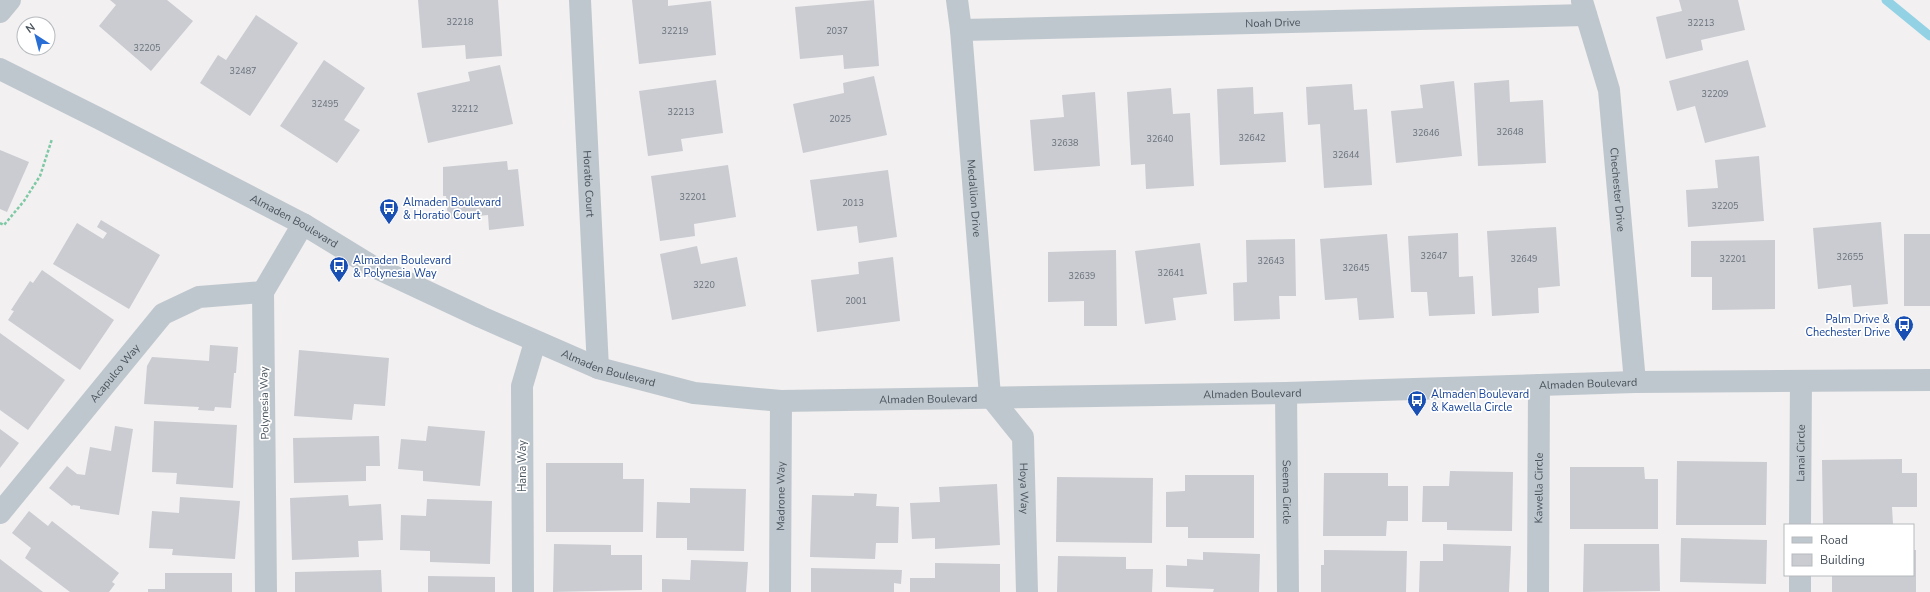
<svg xmlns="http://www.w3.org/2000/svg" width="1930" height="592" font-family="'Nunito Sans',sans-serif">
	<style>
		.lines { fill: none; stroke-linecap: round; stroke-linejoin: round }
		.stream { stroke: #93d2e5; stroke-width: 9 }
		.building { fill: #caccd2 }
		.path { stroke: #7dc8a5; stroke-width: 2.5; stroke-dasharray: 3 2; stroke-linecap: butt }
		.minor { stroke: #bfc7ce; stroke-width: 22 }
		.labels { text-anchor: middle; stroke-width: 3.5; stroke-linejoin: round; paint-order: stroke }
		.number-label { font-size: 9px; fill: #69717a }
		.street-label { font-size: 11px; fill: #49535c; stroke: #fff }
		.transit-label { font-size: 11px; fill: #164399; stroke: #fff; text-anchor: start }
	</style>
	<rect width="100%" height="100%" fill="#f2f0f0"/>
	<g class="lines">
		<polyline class="stream" points="1886,0 1930,36"/>
	</g>
	<g class="building">
		<polygon points="110,0 167,0 193,21 151,71 99,26 116,5"/>
		<polygon points="418,0 498,0 502,56 466,59 465,45 422,48"/>
		<polygon points="632,0 668,0 668,6 711,1 716,55 639,64"/>
		<polygon points="874,0 879,66 844,69 843,55 800,59 795,7"/>
		<polygon points="1679,0 1738,0 1745,30 1701,40 1703,50 1666,59 1656,17 1682,11"/>
		<polygon points="256,15 298,43 250,116 200,83 218,55 226,60"/>
		<polygon points="324,60 365,88 344,120 360,130 337,163 280,126"/>
		<polygon points="1748,60 1766,127 1705,143 1695,106 1677,111 1669,81"/>
		<polygon points="500,65 513,124 428,143 417,93 470,81 468,72"/>
		<polygon points="874,76 887,135 803,153 793,104 844,93 843,83"/>
		<polygon points="716,80 723,133 681,139 683,151 648,156 639,91"/>
		<polygon points="1509,80 1510,102 1543,100 1546,163 1478,166 1474,83"/>
		<polygon points="1454,81 1462,156 1396,163 1391,111 1423,108 1420,85"/>
		<polygon points="1352,84 1354,110 1367,109 1372,185 1324,188 1320,124 1308,125 1306,87"/>
		<polygon points="1253,87 1254,114 1283,112 1286,162 1220,165 1217,89"/>
		<polygon points="1171,88 1173,114 1190,113 1194,186 1146,189 1145,164 1131,165 1127,92"/>
		<polygon points="1095,92 1100,166 1034,171 1030,120 1064,117 1062,95"/>
		<polygon points="0,150 29,162 7,212 0,209"/>
		<polygon points="1759,156 1764,221 1688,227 1686,190 1718,188 1715,160"/>
		<polygon points="507,161 508,170 518,169 524,226 489,230 488,215 448,219 446,196 443,196 443,167"/>
		<polygon points="728,165 736,217 694,224 695,236 660,241 651,176"/>
		<polygon points="888,170 897,237 859,243 857,226 817,231 810,180"/>
		<polygon points="101,220 160,255 129,309 53,264 77,223 103,239 107,233 97,227"/>
		<polygon points="1881,222 1888,304 1853,307 1851,285 1818,289 1813,228"/>
		<polygon points="1556,227 1560,286 1538,288 1539,313 1492,316 1487,231"/>
		<polygon points="1458,233 1459,277 1473,276 1475,314 1429,316 1427,292 1411,292 1408,236"/>
		<polygon points="1387,234 1394,318 1359,320 1357,298 1325,300 1320,239"/>
		<rect x="1904" y="234" width="26" height="72"/>
		<polygon points="1295,239 1296,296 1279,296 1280,319 1234,321 1233,283 1247,282 1246,240"/>
		<polygon points="1775,240 1775,309 1712,310 1712,277 1691,277 1691,241"/>
		<polygon points="1200,243 1207,294 1173,298 1176,320 1145,324 1135,251"/>
		<polygon points="697,246 701,264 737,257 746,306 672,320 660,254"/>
		<polygon points="1116,250 1117,326 1084,326 1084,301 1048,302 1048,252"/>
		<polygon points="893,257 900,321 817,332 811,280 859,274 858,262"/>
		<polygon points="42,270 114,320 80,370 8,320 14,311 11,310 30,281 33,283"/>
		<polygon points="0,333 65,380 28,430 0,410"/>
		<polygon points="210,345 238,347 236,373 234,373 231,408 215,407 214,411 198,410 199,407 144,404 147,366 152,357 209,361"/>
		<polygon points="299,350 389,358 385,406 354,404 352,420 294,416"/>
		<polygon points="154,421 237,425 233,488 176,484 177,473 152,472"/>
		<polygon points="115,426 133,429 119,515 80,509 80,506 73,505 72,506 49,488 67,466 77,474 85,475 90,447 111,451"/>
		<polygon points="428,426 485,431 480,486 423,481 423,471 398,469 401,439 426,441"/>
		<polygon points="0,429 19,443 0,468"/>
		<polygon points="379,436 380,466 366,466 366,481 294,483 293,438"/>
		<polygon points="1902,459 1902,473 1917,473 1917,507 1892,507 1893,524 1823,525 1822,460"/>
		<polygon points="1677,461 1767,462 1766,525 1676,525"/>
		<polygon points="546,463 623,463 623,479 644,479 643,532 546,532"/>
		<polygon points="1570,467 1644,467 1645,479 1658,479 1658,529 1570,529"/>
		<polygon points="1450,471 1513,472 1512,531 1447,530 1447,522 1422,522 1423,486 1449,486"/>
		<polygon points="1324,473 1388,473 1388,486 1408,486 1408,521 1387,521 1386,536 1323,536"/>
		<polygon points="1185,475 1254,475 1254,538 1188,538 1188,527 1166,527 1166,492 1185,491"/>
		<polygon points="1057,477 1153,478 1152,543 1056,542"/>
		<polygon points="997,484 1000,545 935,549 935,538 912,539 910,503 940,502 939,487"/>
		<polygon points="690,488 746,489 744,551 687,550 687,538 656,538 657,502 690,503"/>
		<polygon points="854,493 877,494 876,506 899,507 898,543 876,543 875,559 810,557 812,495 854,496"/>
		<polygon points="348,495 349,506 381,504 383,540 358,541 359,557 292,560 290,498"/>
		<polygon points="180,497 240,501 235,559 172,555 173,549 149,548 152,511 179,513"/>
		<polygon points="427,499 492,501 490,564 430,562 430,551 400,550 401,515 426,516"/>
		<polygon points="29,511 48,526 52,521 119,573 112,582 115,584 109,592 70,592 25,558 31,548 12,533"/>
		<polygon points="1681,538 1767,540 1766,584 1680,582"/>
		<polygon points="554,544 611,545 611,555 642,555 642,590 553,592"/>
		<polygon points="1443,544 1511,546 1509,592 1419,592 1420,561 1443,561"/>
		<polygon points="1584,544 1659,544 1660,591 1583,592"/>
		<polygon points="1324,550 1407,551 1406,592 1321,592 1321,565 1324,565"/>
		<polygon points="1913,550 1916,550 1916,592 1832,592 1832,575 1913,575"/>
		<polygon points="1203,552 1260,554 1259,592 1213,592 1214,589 1166,587 1166,565 1187,566 1187,559 1203,560"/>
		<polygon points="1058,556 1126,557 1126,569 1153,569 1152,592 1057,592"/>
		<polygon points="0,559 43,592 0,592"/>
		<polygon points="691,560 748,562 746,592 662,592 662,579 690,580"/>
		<polygon points="935,563 1000,564 1000,592 910,592 910,578 935,578"/>
		<polygon points="811,568 902,570 901,584 894,583 894,592 811,592"/>
		<polygon points="381,570 382,592 295,592 295,572"/>
		<polygon points="165,573 232,573 232,592 148,592 148,589 165,589"/>
		<polygon points="428,576 495,577 495,592 428,592"/>
	</g>
	<g class="lines">
		<polyline class="path" points="0,223 4,225 24,201 40,176 52,139"/>
		<g class="minor">
			<path id="s1" d="M580 0 598 368"/>
			<path id="s2" d="M957 0 961 30 990 396"/>
			<path id="s3" d="M1582 1 1609 90 1635 382"/>
			<polyline points="0,12 10,0"/>
			<path id="s4" d="M961 30 1586 15"/>
			<path id="s5" d="M0 69 100 119 303 224 370 265 481 317 598 368 694 393 781 401 1286 393 1635 382 1930 380"/>
			<path id="s6" d="M1286 393 1288 592"/>
			<path id="s7" d="M990 396 1023 437 1027 592"/>
			<path id="s8" d="M0 513 163 314 199 297 263 292"/>
			<path id="s9" d="M1800 525 1801 381"/>
			<polyline points="266,592 263,292 303,224"/>
			<polyline points="523,592 522,386 535,342"/>
			<path id="s10" d="M780 592 781 401"/>
			<path id="s11" d="M1538 592 1539 385"/>
			<polyline points="1800,592 1800,575"/>
		</g>
	</g>
	<defs>
		<symbol id="bus-pin" viewBox="-11 -11 22 30"><path d="M0 17L-7.5 6A9.5 9.5 0 1 1 7.5 6Z" fill="#1a4fb4" stroke="#fff"/><path d="M-5-6H5V4H4V6H2V4H-2V6H-4V4H-5ZM-3.5-4V0h7V-4ZM-3.5 1.2v1.5H-2V1.2ZM2 1.2v1.5H3.5V1.2Z" fill="#fff"/></symbol>
	</defs>
	<g fill-rule="evenodd">
		<use href="#bus-pin" x="378" y="197" width="22" height="30"/>
		<use href="#bus-pin" x="328" y="255" width="22" height="30"/>
		<use href="#bus-pin" x="1893" y="314" width="22" height="30"/>
		<use href="#bus-pin" x="1406" y="389" width="22" height="30"/>
	</g>
	<g class="labels">
		<g class="number-label">
			<text x="460" y="25">32218</text>
			<text x="1701" y="26">32213</text>
			<text x="675" y="34">32219</text>
			<text x="837" y="34">2037</text>
			<text x="147" y="51">32205</text>
			<text x="243" y="74">32487</text>
			<text x="1715" y="97">32209</text>
			<text x="325" y="107">32495</text>
			<text x="465" y="112">32212</text>
			<text x="681" y="115">32213</text>
			<text x="840" y="122">2025</text>
			<text x="1510" y="135">32648</text>
			<text x="1426" y="136">32646</text>
			<text x="1252" y="141">32642</text>
			<text x="1160" y="142">32640</text>
			<text x="1065" y="146">32638</text>
			<text x="1346" y="158">32644</text>
			<text x="693" y="200">32201</text>
			<text x="853" y="206">2013</text>
			<text x="1725" y="209">32205</text>
			<text x="1434" y="259">32647</text>
			<text x="1850" y="260">32655</text>
			<text x="1524" y="262">32649</text>
			<text x="1733" y="262">32201</text>
			<text x="1271" y="264">32643</text>
			<text x="1356" y="271">32645</text>
			<text x="1171" y="276">32641</text>
			<text x="1082" y="279">32639</text>
			<text x="704" y="288">3220</text>
			<text x="856" y="304">2001</text>
		</g>
		<g class="street-label">
			<text dy="4" stroke="none"><textPath href="#s4" startOffset="312">Noah Drive</textPath></text>
			<text dy="4" stroke="none"><textPath href="#s1" startOffset="184">Horatio Court</textPath></text>
			<text dy="4" stroke="none"><textPath href="#s3" startOffset="193">Chechester Drive</textPath></text>
			<text dy="4" stroke="none"><textPath href="#s2" startOffset="199">Medallion Drive</textPath></text>
			<text dy="4" stroke="none"><textPath href="#s5" startOffset="331">Almaden Boulevard</textPath></text>
			<text dy="4" stroke="none"><textPath href="#s5" startOffset="679">Almaden Boulevard</textPath></text>
			<text dy="4" stroke="none"><textPath href="#s8" startOffset="181">Acapulco Way</textPath></text>
			<text dy="4" stroke="none"><textPath href="#s5" startOffset="1663">Almaden Boulevard</textPath></text>
			<text dy="4" stroke="none"><textPath href="#s5" startOffset="1327">Almaden Boulevard</textPath></text>
			<text dy="4" stroke="none"><textPath href="#s5" startOffset="1003">Almaden Boulevard</textPath></text>
			<text transform="translate(264 403) rotate(-91)" y="4">Polynesia Way</text>
			<text dy="4" stroke="none"><textPath href="#s9" startOffset="72">Lanai Circle</textPath></text>
			<text transform="translate(522 466) rotate(-90)" y="4">Hana Way</text>
			<text dy="4" stroke="none"><textPath href="#s7" startOffset="104">Hoya Way</textPath></text>
			<text dy="4" stroke="none"><textPath href="#s11" startOffset="104">Kawella Circle</textPath></text>
			<text dy="4" stroke="none"><textPath href="#s6" startOffset="99">Seema Circle</textPath></text>
			<text dy="4" stroke="none"><textPath href="#s10" startOffset="96">Madrone Way</textPath></text>
		</g>
		<g class="transit-label">
			<text x="403" y="206">Almaden Boulevard<tspan x="403" dy="13">&amp; Horatio Court</tspan></text>
			<text x="353" y="264">Almaden Boulevard<tspan x="353" dy="13">&amp; Polynesia Way</tspan></text>
			<text x="1890" y="323" text-anchor="end">Palm Drive &amp;<tspan x="1890" dy="13">Chechester Drive</tspan></text>
			<text x="1431" y="398">Almaden Boulevard<tspan x="1431" dy="13">&amp; Kawella Circle</tspan></text>
		</g>
	</g>
	<rect x="1784" y="524" width="130" height="52" fill="#ffffff" stroke="#b6babe"/>
	<rect x="1792" y="537" width="20" height="6" fill="#bfc7ce" stroke="#b6babe"/>
	<text x="1820" y="544" font-size="12" fill="#49535c">Road</text>
	<rect x="1792" y="554" width="20" height="12" fill="#caccd2" stroke="#b6babe"/>
	<text x="1820" y="564" font-size="12" fill="#49535c">Building</text>
	<g transform="translate(36 36) rotate(324)"><circle r="19" fill="#ffffff" stroke="#b6babe"/>
	<path d="M0-3L7 15L0 10L-7 15Z" fill="#286ed5"/>
	<text y="-6" font-size="11" font-weight="bold" text-anchor="middle" fill="#49535c">N</text>
	</g>
</svg>
